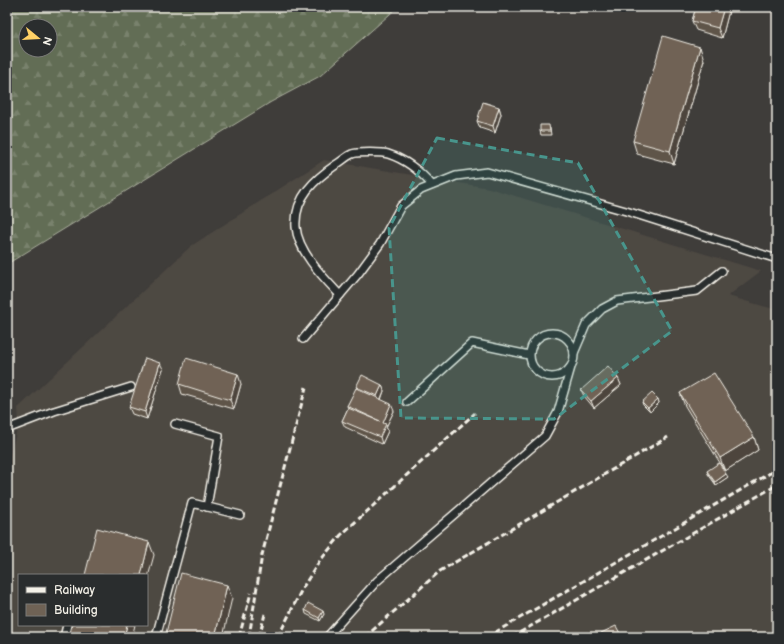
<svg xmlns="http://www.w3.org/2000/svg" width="784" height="644" font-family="'Balsamiq Sans',sans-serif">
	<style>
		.built { fill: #4d4842; fill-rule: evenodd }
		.forest { fill: url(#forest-firs); stroke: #abaf9e; fill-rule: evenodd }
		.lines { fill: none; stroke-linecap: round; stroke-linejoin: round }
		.service-casing { stroke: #f4f1e8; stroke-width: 10 }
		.service { stroke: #2a2d2e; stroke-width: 7 }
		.rail { stroke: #f4f1e8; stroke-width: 3; stroke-dasharray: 6 3; stroke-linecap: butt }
		.wall { fill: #5f5449; stroke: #f4f1e8 }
		.shaded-wall { fill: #4e453c; stroke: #f4f1e8 }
		.building { fill: #6f6255; stroke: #f4f1e8 }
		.marked { fill: #48958c; fill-opacity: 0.2; stroke: #48958c; stroke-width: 3; stroke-dasharray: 8 5; stroke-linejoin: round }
	</style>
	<defs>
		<pattern id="forest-firs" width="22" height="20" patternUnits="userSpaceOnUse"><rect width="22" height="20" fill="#626d54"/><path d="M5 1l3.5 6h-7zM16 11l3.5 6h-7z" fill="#79826d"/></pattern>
	</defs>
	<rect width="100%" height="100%" fill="#3f3d3a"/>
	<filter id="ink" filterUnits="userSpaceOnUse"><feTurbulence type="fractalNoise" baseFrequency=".025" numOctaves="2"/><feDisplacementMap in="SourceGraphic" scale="8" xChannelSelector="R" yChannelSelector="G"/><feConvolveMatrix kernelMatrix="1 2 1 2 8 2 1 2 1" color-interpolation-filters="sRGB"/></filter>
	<g filter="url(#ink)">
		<path class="built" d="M324 160 489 188 761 271 728 296 777 310V637H7V466L19 423 18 408 191 246ZM19 575H147V625H19Z"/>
		<path class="forest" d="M7 7H398L320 76 271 102 7 264ZM26 26H50V50H26Z"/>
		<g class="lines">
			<defs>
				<g id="service">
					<path d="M340 295C324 278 298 252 296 227 294 197 315 179 337 164 342 161 347 156 352 154 356 152 383 152 388 154 407 160 420 171 432 185"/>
					<circle cx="552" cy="355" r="22"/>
					<polyline points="303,339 358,274 380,244 401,206 421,190 456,176 487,172 626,211 777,259"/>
					<polyline points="574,353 586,325 602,309 617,301 697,291 722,271"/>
					<polyline points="407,402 472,343 529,355"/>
					<polyline points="175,424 219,436 207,507"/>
					<polyline points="7,429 54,411 131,387"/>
					<polyline points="64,637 67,625"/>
					<polyline points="156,637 192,503 240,515"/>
					<polyline points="327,637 377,581 545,436 558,412 571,367"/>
				</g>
			</defs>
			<use href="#service" class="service-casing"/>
			<use href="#service" class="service"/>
			<g class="rail">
				<polyline points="239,637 251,593"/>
				<polyline points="249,637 262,555 306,387"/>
				<polyline points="259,637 265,614"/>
				<polyline points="278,637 303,587 319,562 341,535 475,413"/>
				<polyline points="365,637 440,571 668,437"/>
				<polyline points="487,637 777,469"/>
				<polyline points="512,637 777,485"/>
			</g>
		</g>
		<g class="wall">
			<polygon points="696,7 730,7 722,38 696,30 692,21"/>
			<polygon points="704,60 674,164 637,154 633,141"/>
			<polygon points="499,107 501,114 495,133 480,128 477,121"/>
			<polygon points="550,128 551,135 541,135 540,131"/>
			<polygon points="163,369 147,419 132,414 129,407"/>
			<polygon points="618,378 621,385 594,408 584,396 581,390"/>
			<polygon points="179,384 241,384 234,409 182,394"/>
			<polygon points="382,385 384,391 381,400 394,411 386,427 388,431 382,444 345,427 342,421 348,408 347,406 357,388 356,387"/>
			<polygon points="680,393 754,437 758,450 725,471 685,406"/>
			<polygon points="658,399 659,403 650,412 643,405 642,402"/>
			<polygon points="707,471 728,477 716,485 708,474"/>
			<polygon points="305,610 324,614 320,621 306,614"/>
		</g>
		<g class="shaded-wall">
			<polygon points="724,7 730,7 722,38 718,28"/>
			<polygon points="700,47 704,60 674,164 670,151"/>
			<polygon points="499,107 501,114 495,133 493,126"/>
			<polygon points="160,363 163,369 147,419 145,412"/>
			<polygon points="238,374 241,384 234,409 230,400"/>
			<polygon points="618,378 621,385 594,408 591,401"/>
			<polygon points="382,385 384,391 379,403 377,396"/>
			<polygon points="658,399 659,403 650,412 648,408"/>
			<polygon points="391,404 394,411 386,427 388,431 382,444 380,437 383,423"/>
			<polygon points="754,437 758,450 725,471 720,458"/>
			<polygon points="726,474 728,477 716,485 715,482"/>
			<polygon points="149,542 154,555 147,581 147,575 141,575"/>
			<polygon points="227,585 232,598 223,637 215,637"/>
			<polygon points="323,611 324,614 320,621 319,618"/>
			<polygon points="127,625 135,625 132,637 124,637"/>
		</g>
		<g class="building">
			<polygon points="696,7 724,7 718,28 692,21"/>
			<polygon points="663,36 700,47 670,151 633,141"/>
			<polygon points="483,102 499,107 493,126 477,121"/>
			<polygon points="540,125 549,125 550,131 540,131"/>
			<polygon points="145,358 160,363 145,412 129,407"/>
			<polygon points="186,358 238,374 230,400 179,384"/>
			<polygon points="608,366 618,378 591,401 581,390"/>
			<polygon points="714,373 754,437 720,458 680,393"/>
			<polygon points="362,375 382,385 377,396 356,387"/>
			<polygon points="356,388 391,404 383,423 386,424 380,437 342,421 348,408 380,421 347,406"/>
			<polygon points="652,393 658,399 648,408 642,402"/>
			<polygon points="719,463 726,474 715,482 707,471"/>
			<polygon points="97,528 149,542 141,575 85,575"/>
			<polygon points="181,573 227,585 215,637 165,637"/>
			<polygon points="308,603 323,611 319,618 305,610"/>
			<polygon points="72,625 127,625 124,637 69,637"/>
			<polygon points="616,626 622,637 603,637 601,633"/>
			<polygon points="598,634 600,637 593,637"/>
		</g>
	</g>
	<path class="marked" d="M437 138 578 163 672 331 554 419 401 418 389 228Z"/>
	<rect width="784" height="644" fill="none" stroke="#2a2d2e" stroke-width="24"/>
	<rect x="12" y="12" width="760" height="620" fill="none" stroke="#f4f1e8" stroke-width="1.5" filter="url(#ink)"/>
	<rect x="18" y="574" width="130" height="52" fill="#2a2d2e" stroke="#7b7b78"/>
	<rect x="26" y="587" width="20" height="6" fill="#f4f1e8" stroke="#7b7b78"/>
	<text x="54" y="594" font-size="12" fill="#f4f1e8">Railway</text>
	<rect x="26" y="604" width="20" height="12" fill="#6f6255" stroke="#7b7b78"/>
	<text x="54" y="614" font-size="12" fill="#f4f1e8">Building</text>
	<g transform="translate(38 38) rotate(108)"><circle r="19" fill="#2a2d2e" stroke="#7b7b78"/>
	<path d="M0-3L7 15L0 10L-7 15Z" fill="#ffd166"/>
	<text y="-6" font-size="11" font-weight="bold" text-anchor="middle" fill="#f4f1e8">N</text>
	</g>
</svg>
